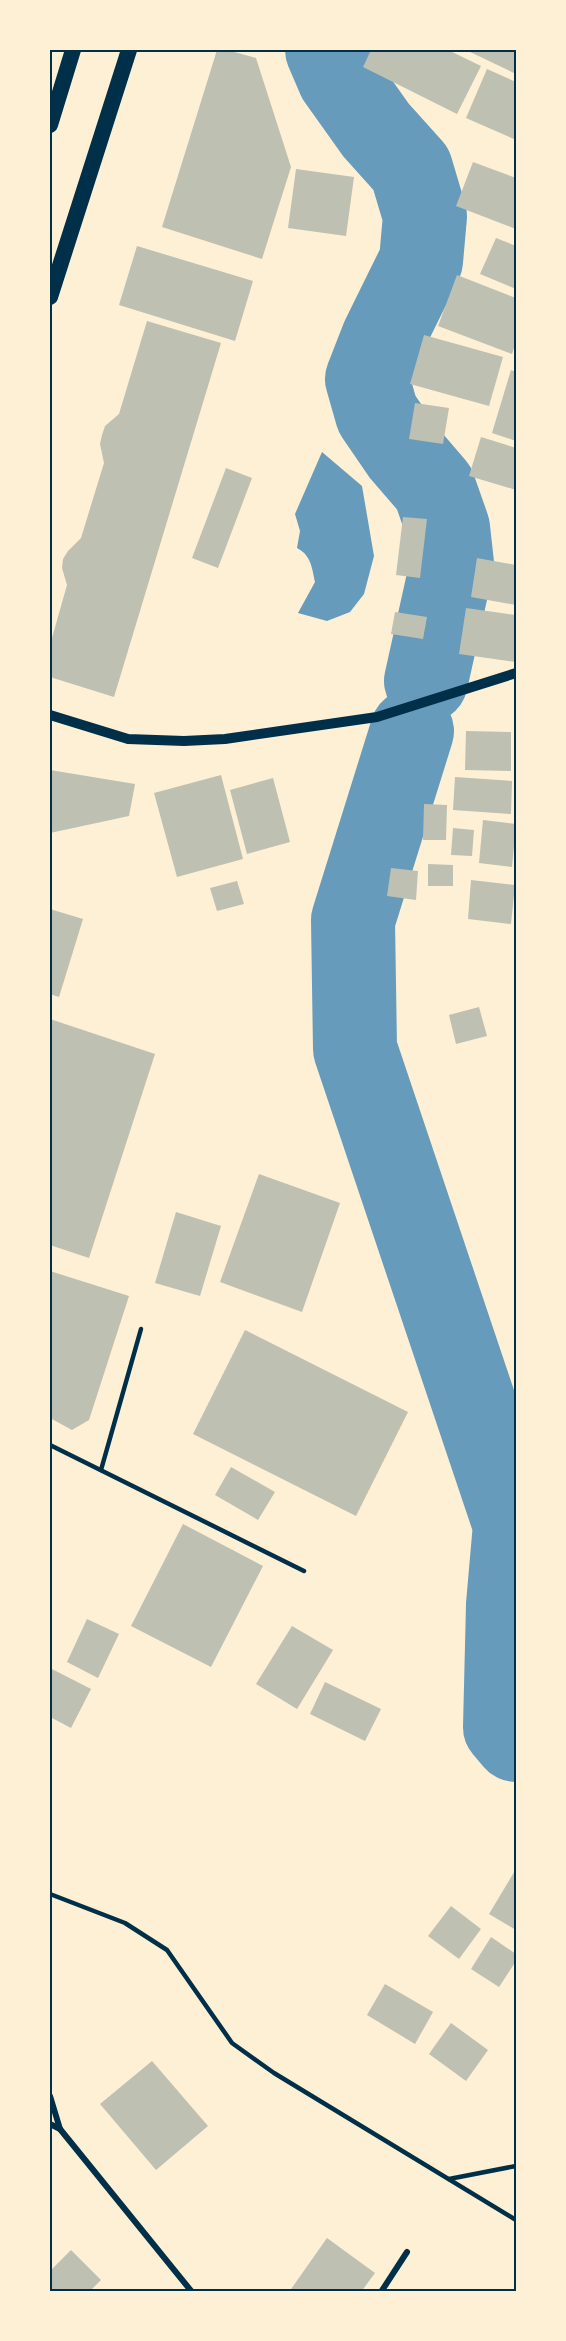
<svg xmlns="http://www.w3.org/2000/svg" width="566" height="2341" font-family="Arial,sans-serif">
	<style>
		.water { fill: #669bbc }
		.lines { fill: none; stroke-linecap: round; stroke-linejoin: round }
		.stream { stroke: #669bbc; stroke-width: 14 }
		.river { stroke: #669bbc; stroke-width: 84 }
		.building { fill: #bec0b2 }
		.service { stroke: #003049; stroke-width: 4.5 }
		.minor { stroke: #003049; stroke-width: 6 }
		.tertiary { stroke: #003049; stroke-width: 10 }
		.trunk { stroke: #003049; stroke-width: 16 }
		.neatline { fill: none; stroke: #003049; stroke-width: 2 }
	</style>
	<rect width="100%" height="100%" fill="#fdf0d5"/>
	<path class="water" d="M322 452 362 486 374 556 364 594 350 612 327 621 298 613 315 582C312 568 311 555 297 548L300 531 295 514Z"/>
	<g class="lines">
		<polyline class="stream" points="412,731 414,724"/>
		<g class="river">
			<polyline points="327,50 339,78 376,130 411,169 425,216 421,261 383,338 367,379 377,414 403,452 434,488 448,528 452,564 426,681"/>
			<polyline points="412,731 353,920 355,1049 515,1525 508,1605 505,1727 516,1740"/>
		</g>
	</g>
	<g class="building">
		<polygon points="217,50 227,50 256,58 291,167 262,259 162,227"/>
		<polygon points="371,50 448,50 481,66 457,114 363,67"/>
		<polygon points="466,50 516,50 516,74"/>
		<polygon points="487,69 516,82 516,140 466,118"/>
		<polygon points="473,162 516,178 516,229 456,206"/>
		<polygon points="296,169 354,177 346,236 288,228"/>
		<polygon points="496,238 516,246 516,289 480,274"/>
		<polygon points="137,246 253,281 235,341 119,305"/>
		<polygon points="457,275 516,298 516,342 512,354 438,326"/>
		<polygon points="147,321 221,343 114,697 50,677 50,645 67,585 62,568 63,559 68,551 81,538 104,463 100,444 102,435 105,426 119,414"/>
		<polygon points="424,335 503,357 489,406 410,384"/>
		<polygon points="511,370 516,372 516,441 492,433"/>
		<polygon points="415,403 449,408 443,444 409,439"/>
		<polygon points="481,437 516,448 516,490 469,476"/>
		<polygon points="226,468 252,478 218,568 192,558"/>
		<polygon points="403,517 427,519 420,578 396,575"/>
		<polygon points="477,558 516,565 516,605 471,597"/>
		<polygon points="466,608 516,615 516,662 459,654"/>
		<polygon points="395,612 427,617 423,639 391,634"/>
		<polygon points="466,731 511,732 511,771 465,770"/>
		<polygon points="50,770 135,784 129,816 50,833"/>
		<polygon points="221,775 243,859 177,877 154,793"/>
		<polygon points="455,777 512,781 511,814 453,810"/>
		<polygon points="273,778 290,842 247,854 230,790"/>
		<polygon points="424,804 447,805 446,840 423,840"/>
		<polygon points="483,820 516,824 512,867 479,863"/>
		<polygon points="453,828 474,830 472,856 451,855"/>
		<polygon points="428,864 453,865 453,886 428,886"/>
		<polygon points="391,868 418,871 416,900 387,896"/>
		<polygon points="471,880 515,885 511,924 468,919"/>
		<polygon points="237,881 244,904 217,911 210,888"/>
		<polygon points="50,909 83,919 59,997 50,994"/>
		<polygon points="479,1007 487,1036 456,1044 449,1015"/>
		<polygon points="50,1019 155,1054 89,1258 50,1245"/>
		<polygon points="259,1174 340,1203 302,1312 220,1282"/>
		<polygon points="176,1212 221,1226 200,1296 155,1283"/>
		<polygon points="50,1271 129,1296 89,1420 72,1430 50,1418"/>
		<polygon points="245,1330 408,1412 356,1516 193,1434"/>
		<polygon points="231,1467 275,1492 258,1520 215,1495"/>
		<polygon points="183,1524 263,1566 211,1667 131,1626"/>
		<polygon points="87,1619 119,1634 98,1678 67,1662"/>
		<polygon points="292,1626 333,1650 297,1709 256,1684"/>
		<polygon points="50,1668 91,1689 71,1728 50,1717"/>
		<polygon points="325,1682 381,1709 365,1741 310,1714"/>
		<polygon points="516,1869 516,1930 489,1914"/>
		<polygon points="451,1906 481,1929 459,1959 428,1936"/>
		<polygon points="491,1937 516,1954 516,1961 499,1987 471,1969"/>
		<polygon points="385,1984 433,2012 415,2044 367,2015"/>
		<polygon points="451,2023 488,2050 466,2081 429,2054"/>
		<polygon points="152,2061 208,2126 156,2170 100,2104"/>
		<polygon points="327,2238 375,2273 361,2292 289,2292"/>
		<polygon points="71,2250 101,2280 89,2292 50,2292 50,2271"/>
	</g>
	<g class="lines">
		<g class="service">
			<polyline points="50,1445 304,1571"/>
			<polyline points="101,1470 141,1329"/>
			<polyline points="50,1894 125,1923 167,1950 232,2043 274,2073 516,2220"/>
			<polyline points="449,2179 516,2166"/>
		</g>
		<g class="minor">
			<polyline points="50,2096 60,2129 192,2292"/>
			<polyline points="50,2124 60,2129"/>
			<polyline points="381,2292 407,2252"/>
		</g>
		<polyline class="tertiary" points="50,715 128,739 184,741 225,739 377,717 516,673"/>
		<g class="trunk">
			<polyline points="50,125 73,50"/>
			<polyline points="50,297 129,50"/>
		</g>
	</g>
	<rect width="566" height="2341" fill="none" stroke="#fdf0d5" stroke-width="102"/>
	<rect x="51" y="51" width="464" height="2239" class="neatline"/>
</svg>
